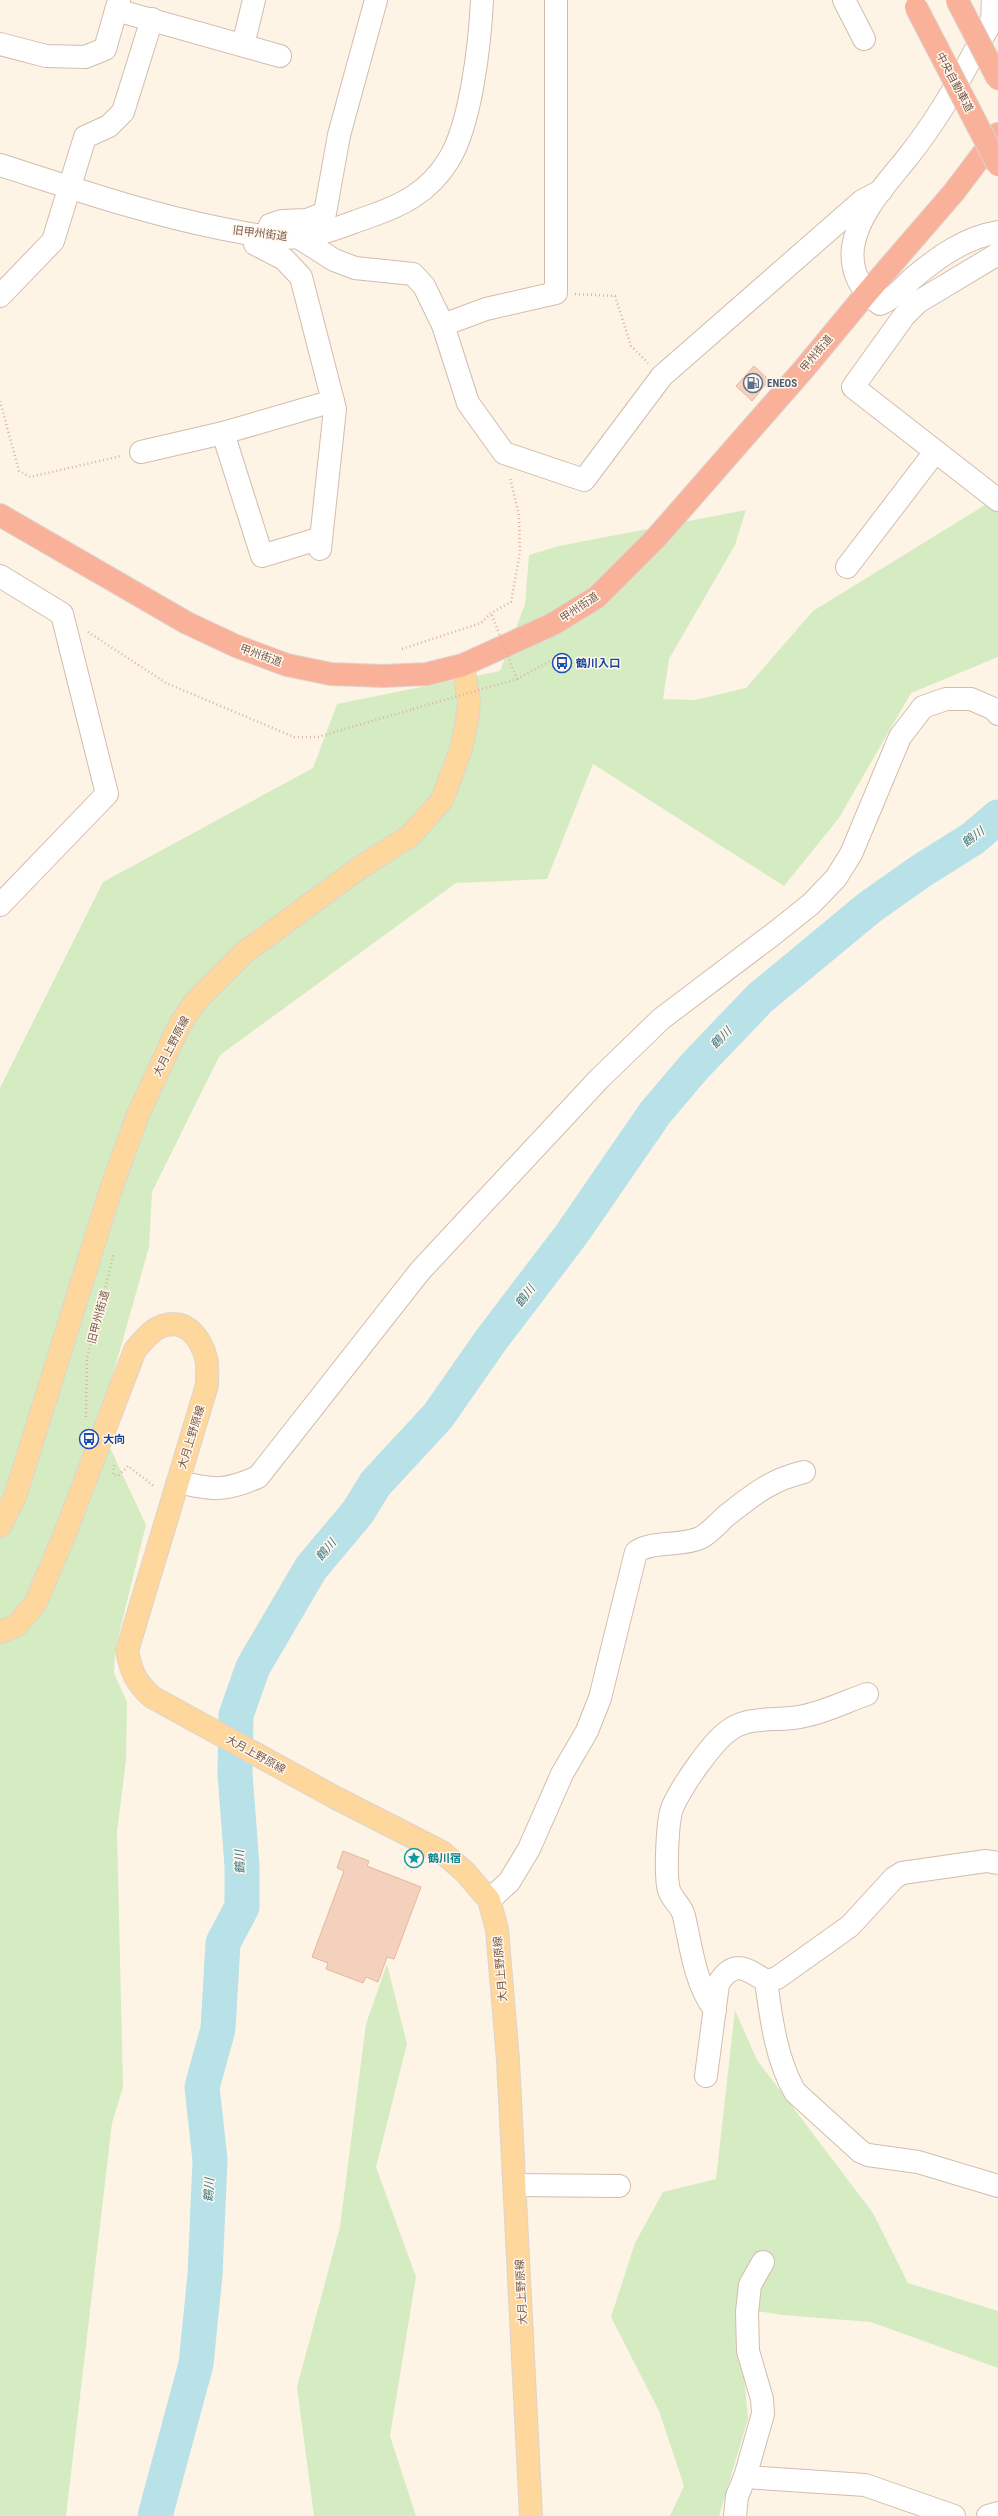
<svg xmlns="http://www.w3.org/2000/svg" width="998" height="2516" font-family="'Roboto Condensed','Noto Sans JP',sans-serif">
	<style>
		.green { fill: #d5ecc3 }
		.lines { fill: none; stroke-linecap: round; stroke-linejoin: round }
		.river { stroke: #b9e2e8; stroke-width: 35 }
		.building { fill: #f4d1bc; stroke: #e7b79c }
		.minor-casing { stroke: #d2bdad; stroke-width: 24 }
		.major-casing { stroke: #dcd4d0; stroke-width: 24 }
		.highway-casing { stroke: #dcd4d0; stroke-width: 24 }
		.path { stroke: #d9b49f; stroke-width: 2.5; stroke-dasharray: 1 3; stroke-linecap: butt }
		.minor { stroke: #fff; stroke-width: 22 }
		.major { stroke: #fed79c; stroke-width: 22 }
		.highway { stroke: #fab19a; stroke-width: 22 }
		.highway-bridge-casing { stroke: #dcd4d0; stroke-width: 24; stroke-linecap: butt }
		.path-bridge { stroke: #d9b49f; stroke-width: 2.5; stroke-dasharray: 1 3; stroke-linecap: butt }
		.highway-bridge { stroke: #fab19a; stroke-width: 22 }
		.labels { text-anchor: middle; stroke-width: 3; stroke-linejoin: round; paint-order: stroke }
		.street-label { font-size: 11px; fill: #785949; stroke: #fff7ed }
		.service-label { font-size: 11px; font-weight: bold; fill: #4e5e75; stroke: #fff7ed; text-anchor: start }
		.transit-label { font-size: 11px; font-weight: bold; fill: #164399; stroke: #fff7ed; text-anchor: start }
		.culture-label { font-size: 11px; font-weight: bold; fill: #0d838f; stroke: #fff7ed; text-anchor: start }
		.water-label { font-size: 12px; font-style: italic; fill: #3f7b85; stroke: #fff7ed }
	</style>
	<rect width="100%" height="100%" fill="#fdf4e6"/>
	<g class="green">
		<polygon points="998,497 998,657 911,693 839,818 784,886 593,764 547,879 456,883 220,1055 152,1192 149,1247 99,1424 146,1525 115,1650 114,1673 127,1702 126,1760 117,1832 123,2087 112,2123 66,2516 0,2516 0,1088 103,882 313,768 337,704 500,671 525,604 529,555 559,546 746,510 735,545 669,659 663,699 695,700 746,688 813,611"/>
		<polygon points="387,1964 407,2044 376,2167 416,2277 390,2436 416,2516 314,2516 297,2387 340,2227 366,2024"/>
		<polygon points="735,2010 757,2060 873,2213 908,2283 998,2311 998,2368 871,2322 782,2315 738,2308 748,2419 719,2516 670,2516 684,2486 659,2411 611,2317 635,2243 663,2192 716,2179"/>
	</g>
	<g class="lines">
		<polyline class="river" points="155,2516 196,2364 205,2275 210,2160 202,2087 218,2029 223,1943 242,1907 242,1866 235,1774 236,1715 253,1667 311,1568 358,1512 375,1484 438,1416 491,1340 571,1235 655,1113 694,1067 760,998 870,907 921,871 972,839 998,817"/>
	</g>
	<g class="building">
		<polygon points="754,366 769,380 752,401 736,386"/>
		<polygon points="343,1851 369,1861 367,1866 421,1887 394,1959 387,1957 378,1982 366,1977 363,1983 326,1969 328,1963 312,1957 344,1871 337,1868"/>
	</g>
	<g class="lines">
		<defs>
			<g id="minor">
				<polyline points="376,0 339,135 325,213 307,220 282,221 270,225 298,237 334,260 355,268 413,274 424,286 443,325 468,403 504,453 584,480 662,376 862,201 881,191"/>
				<polyline points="844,0 864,39"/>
				<path d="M993 0C992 6 993 13 992 18 990 27 982 37 978 45 958 84 935 123 907 158 887 183 858 213 853 247 850 272 861 291 880 304 896 297 901 289 913 278 938 257 966 237 998 232"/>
				<polyline points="116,10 280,56"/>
				<polyline points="0,44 46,56 85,57 105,49 119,0"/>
				<polyline points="243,45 254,0"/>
				<path d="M0 165C72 188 144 213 219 228 245 233 273 240 299 237 323 235 345 225 368 217 401 206 429 192 448 161 471 126 480 42 482 0"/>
				<polyline points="257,235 255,244 284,259 301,277 335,409 320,549"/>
				<polyline points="998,254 918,302 904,316 853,387 998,500"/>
				<polyline points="0,296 53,241 85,137 109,126 123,112 152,19"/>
				<polyline points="443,325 486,309 556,293 556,0"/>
				<polyline points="141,452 223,433"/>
				<polyline points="321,538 262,556 223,433 333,401"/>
				<polyline points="847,567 935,452"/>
				<polyline points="0,576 62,614 107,794 0,905"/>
				<path d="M178 1482C213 1490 224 1492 258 1477L420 1271 599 1079 661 1019 776 932 811 904 836 878 851 854 900 737 923 707 946 699H971L994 709 998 714"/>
				<path d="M489 1900 509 1882 529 1849 562 1774 587 1731 600 1698 636 1552C653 1540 680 1547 700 1538 709 1534 718 1523 726 1516 753 1495 770 1480 804 1472"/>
				<path d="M766 1981C771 2018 776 2059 795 2092L861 2152 868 2155 918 2162 998 2186"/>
				<path d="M715 2010C695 1984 691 1947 684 1916 682 1906 672 1900 669 1890 665 1877 667 1818 673 1806 682 1786 713 1740 731 1729 752 1715 780 1722 804 1716 825 1712 847 1701 867 1694"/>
				<path d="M706 2076 718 1984C733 1959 746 1968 766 1981L777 1978 850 1926 894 1878 902 1873 986 1861 998 1863"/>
				<polyline points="515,2185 619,2186"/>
				<polyline points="745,2477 763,2414 762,2399 748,2351 747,2312 750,2285 763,2262"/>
				<polyline points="735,2516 737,2496 745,2477 865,2485 954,2516"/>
				<polyline points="988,2516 998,2513"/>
			</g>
			<g id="major">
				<polyline points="0,1526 15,1497 110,1192 137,1117 179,1026 195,1002 245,952 358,869 411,835 442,800 461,749 467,721 469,701 463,665"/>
				<path d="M0 1632 16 1626 35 1604 64 1536 135 1350C143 1341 153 1327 166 1325 188 1320 201 1339 206 1358 208 1366 207 1376 207 1385L127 1651C131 1671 136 1683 152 1697L336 1798 442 1852 465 1872 489 1900 497 1929 508 2060 531 2516"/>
			</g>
			<polyline id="highway" points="0,515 187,623 236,646 287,665 331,674 383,676 427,674 463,665 553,624 597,597 656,538 803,370 866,294 954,192 998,134"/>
		</defs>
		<use href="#minor" class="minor-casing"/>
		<use href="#major" class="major-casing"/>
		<use href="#highway" class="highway-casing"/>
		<g class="path">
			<polyline points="575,294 615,296 631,346 648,363"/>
			<polyline points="0,401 19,471 30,477 121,456"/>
			<polyline points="88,632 166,683 294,737 318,737 413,709"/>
			<polyline points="402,649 481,623 491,613 511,602 520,552 519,516 510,477"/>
			<polyline points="517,679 556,658"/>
			<polyline points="86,1417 87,1358 114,1253"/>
			<polyline points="114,1465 113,1475 118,1476 128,1466 155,1487"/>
		</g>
		<use href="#minor" class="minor"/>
		<use href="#major" class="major"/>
		<use href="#highway" class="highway"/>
		<defs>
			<g id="highway-bridge">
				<polyline points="957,0 998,79"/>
				<polyline points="916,7 998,165"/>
			</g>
		</defs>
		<use href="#highway-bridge" class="highway-bridge-casing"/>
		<polyline class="path-bridge" points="413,709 517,679 491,613"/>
		<use href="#highway-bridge" class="highway-bridge"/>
	</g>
	<defs>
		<symbol id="fuel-ring" viewBox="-11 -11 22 22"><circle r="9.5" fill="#fff7ed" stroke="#5c6f8a" stroke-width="1.5"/><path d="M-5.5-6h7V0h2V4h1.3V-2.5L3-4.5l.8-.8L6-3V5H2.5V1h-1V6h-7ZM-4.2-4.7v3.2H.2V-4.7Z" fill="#5c6f8a"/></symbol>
		<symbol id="bus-ring" viewBox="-11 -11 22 22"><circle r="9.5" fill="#fff7ed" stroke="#1a4fb4" stroke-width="1.5"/><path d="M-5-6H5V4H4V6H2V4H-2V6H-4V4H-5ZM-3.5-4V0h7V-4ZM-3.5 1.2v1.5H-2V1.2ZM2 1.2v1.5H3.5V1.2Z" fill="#1a4fb4"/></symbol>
		<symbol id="sight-ring" viewBox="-11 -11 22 22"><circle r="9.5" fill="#fff7ed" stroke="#0f9aa8" stroke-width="1.5"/><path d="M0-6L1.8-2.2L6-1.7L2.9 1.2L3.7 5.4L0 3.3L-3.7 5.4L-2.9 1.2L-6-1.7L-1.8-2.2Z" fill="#0f9aa8"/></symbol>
	</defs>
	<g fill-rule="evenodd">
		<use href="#fuel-ring" x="742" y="372" width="22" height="22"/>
		<use href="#bus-ring" x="551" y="652" width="22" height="22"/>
		<use href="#bus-ring" x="78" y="1428" width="22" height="22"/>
		<use href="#sight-ring" x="403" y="1847" width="22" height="22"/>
	</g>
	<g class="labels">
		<g class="street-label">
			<text transform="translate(955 82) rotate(62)" y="4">中央自動車道</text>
			<text transform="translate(260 233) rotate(7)" y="4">旧甲州街道</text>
			<text transform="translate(816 353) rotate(-50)" y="4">甲州街道</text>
			<text transform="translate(579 607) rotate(-34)" y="4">甲州街道</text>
			<text transform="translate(261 655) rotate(20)" y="4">甲州街道</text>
			<text transform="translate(171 1046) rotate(-63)" y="4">大月上野原線</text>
			<text transform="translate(98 1317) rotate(-75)" y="4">旧甲州街道</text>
			<text transform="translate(191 1437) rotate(-73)" y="4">大月上野原線</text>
			<text transform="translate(256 1754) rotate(29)" y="4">大月上野原線</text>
			<text transform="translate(500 1969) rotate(-95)" y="4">大月上野原線</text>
			<text transform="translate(521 2292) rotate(-93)" y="4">大月上野原線</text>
		</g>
		<g class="service-label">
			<text x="767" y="387">ENEOS</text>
		</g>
		<g class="transit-label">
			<text x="576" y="667">鶴川入口</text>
			<text x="103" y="1443">大向</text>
		</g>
		<g class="culture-label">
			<text x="428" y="1862">鶴川宿</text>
		</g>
		<g class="water-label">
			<text transform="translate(973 837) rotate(-37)" y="4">鶴川</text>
			<text transform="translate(721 1038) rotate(-46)" y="4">鶴川</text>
			<text transform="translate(525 1296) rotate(-53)" y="4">鶴川</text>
			<text transform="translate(326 1550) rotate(-50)" y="4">鶴川</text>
			<text transform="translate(240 1862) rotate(-93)" y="4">鶴川</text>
			<text transform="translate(209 2190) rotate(-87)" y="4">鶴川</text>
		</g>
	</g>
</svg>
